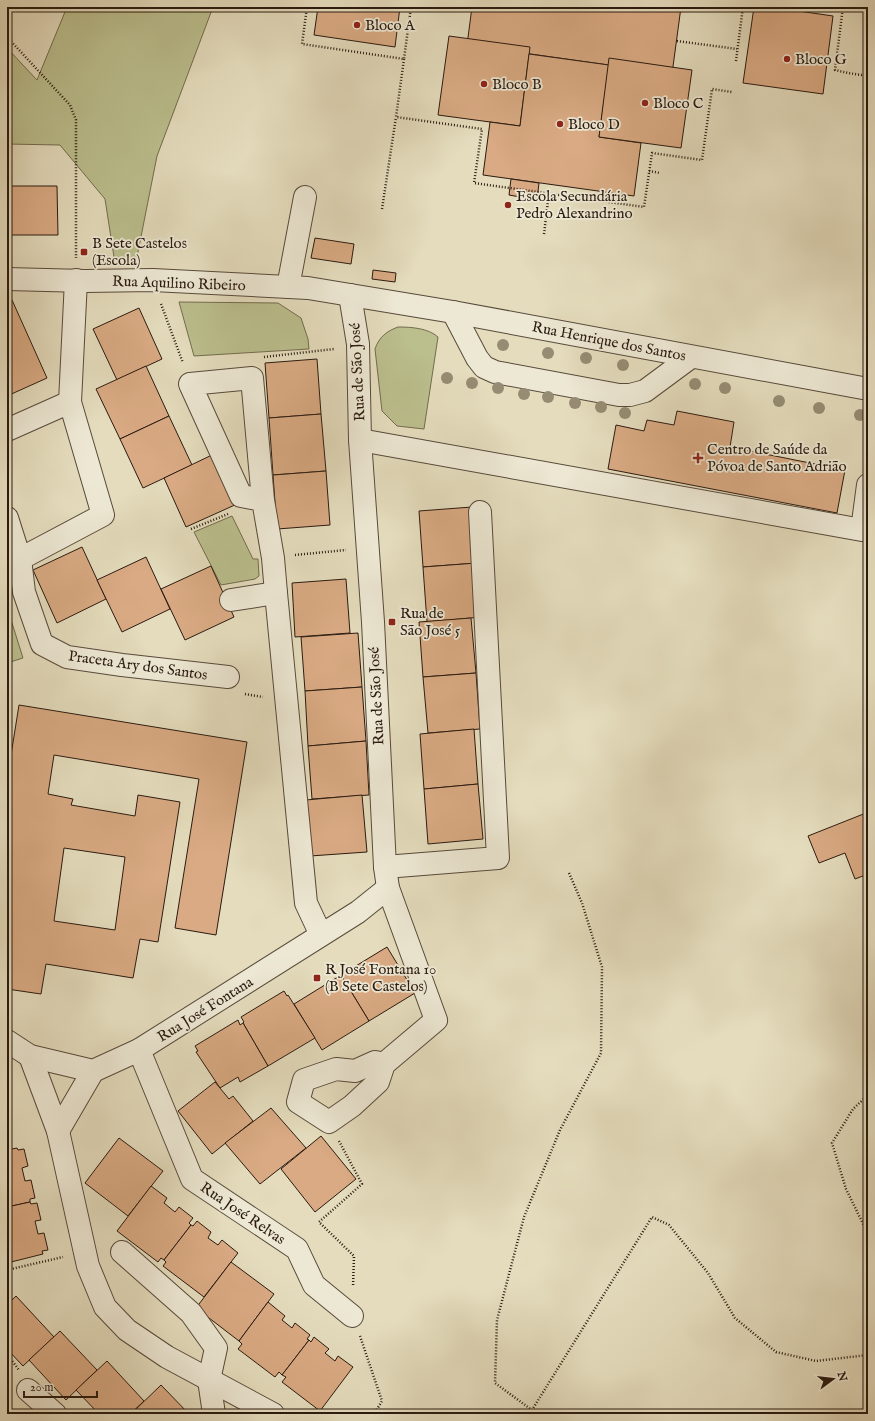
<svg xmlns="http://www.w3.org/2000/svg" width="875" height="1421" font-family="'IM FELL English',serif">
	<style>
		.green { fill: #bbbe8d; stroke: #726c4e }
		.building { fill: #d9aa83; stroke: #2a1a10; fill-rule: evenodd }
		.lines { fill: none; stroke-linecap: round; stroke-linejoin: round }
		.minor-casing { stroke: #584a3b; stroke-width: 24 }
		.path { stroke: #2a1a10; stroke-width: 2.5; stroke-dasharray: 1 2; stroke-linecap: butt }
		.minor { stroke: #ede8d4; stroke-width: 22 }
		.tree { fill: #968c73 }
		.poi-dot { fill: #8f2418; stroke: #ede8d4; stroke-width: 1.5 }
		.labels { text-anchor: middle; stroke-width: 3.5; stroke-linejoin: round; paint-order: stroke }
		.poi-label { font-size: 15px; fill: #2a1a10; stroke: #ede8d4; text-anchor: start }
		.street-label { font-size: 15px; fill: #2a1a10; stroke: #ede8d4 }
	</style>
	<rect width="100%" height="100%" fill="#e4dcbd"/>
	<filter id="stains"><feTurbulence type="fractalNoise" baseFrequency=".005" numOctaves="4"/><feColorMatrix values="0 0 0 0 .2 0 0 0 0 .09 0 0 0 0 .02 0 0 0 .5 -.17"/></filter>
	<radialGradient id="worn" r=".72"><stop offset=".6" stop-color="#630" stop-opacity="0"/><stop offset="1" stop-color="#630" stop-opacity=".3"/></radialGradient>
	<g class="green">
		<polygon points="67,7 213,7 157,156 136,262 114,257 105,199 60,145 7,144 7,48 37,80"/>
		<polygon points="179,302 278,303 301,318 308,339 309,349 194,356"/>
		<path d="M398 327C411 327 428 328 438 337L424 429 397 426 382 411 375 349C379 337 387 331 398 327Z"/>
		<polygon points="232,516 253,559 258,559 259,576 255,579 221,585 194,532"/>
		<polygon points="7,607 23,658 7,663"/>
	</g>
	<g class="building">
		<polygon points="318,7 400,7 395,47 314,35"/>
		<polygon points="472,7 681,7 672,74 467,45"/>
		<polygon points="754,7 771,7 833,16 823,94 743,83"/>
		<polygon points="449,36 530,47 520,126 438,115"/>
		<polygon points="529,54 609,65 599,137 641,143 634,196 483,175 490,122 520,126"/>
		<polygon points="609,58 692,70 681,148 599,137"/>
		<polygon points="511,179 539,183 537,200 509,195"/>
		<polygon points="7,186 57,186 58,235 7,235"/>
		<polygon points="315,238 354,244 351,264 311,258"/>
		<polygon points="373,270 396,273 395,282 372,279"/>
		<polygon points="12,300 47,378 7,396 7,302"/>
		<polygon points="139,308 162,359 117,380 93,329"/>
		<polygon points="317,359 321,414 269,418 265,363"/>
		<polygon points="146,366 169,416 120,439 96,389"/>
		<polygon points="677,411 734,422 730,447 845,470 837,513 608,469 616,425 644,431 647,420 674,425"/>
		<polygon points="321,414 326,471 273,475 269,418"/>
		<polygon points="169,416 192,465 143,488 120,439"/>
		<polygon points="214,454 237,504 186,527 164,478"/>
		<polygon points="326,471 330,525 277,529 273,475"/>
		<polygon points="472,507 477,563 423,567 419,511"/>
		<polygon points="82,547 106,599 57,623 33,570"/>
		<polygon points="146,557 170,609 122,632 97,580"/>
		<polygon points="477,563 481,617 427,622 423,567"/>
		<polygon points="211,566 234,617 185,640 161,589"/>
		<polygon points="346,579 350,633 295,637 292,583"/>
		<polygon points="471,618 476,673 423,677 419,622"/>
		<polygon points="358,633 362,687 305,691 301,637"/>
		<polygon points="476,673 480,729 428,733 423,677"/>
		<polygon points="362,687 366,741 308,746 305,691"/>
		<path d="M19 705 247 742 216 935 175 928 199 779 54 755 48 794 73 799 71 805 135 816 138 795 180 802 158 942 140 939 133 978 46 964 41 994 7 989V754L11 755ZM64 848 125 857 115 930 54 921Z"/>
		<polygon points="474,729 478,784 424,789 420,734"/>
		<polygon points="366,741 369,795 312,799 308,746"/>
		<polygon points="478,784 483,839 428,844 424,789"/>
		<polygon points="362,795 367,852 310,856 306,800"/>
		<polygon points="866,813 868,818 868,874 855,879 845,853 819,863 808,836"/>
		<polygon points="387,947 415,993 369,1021 341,975"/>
		<polygon points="341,975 369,1021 322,1050 294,1004"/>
		<polygon points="284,991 287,996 288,995 315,1038 268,1066 243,1023 244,1022 241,1017"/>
		<polygon points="238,1020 240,1025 243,1023 268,1066 240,1082 238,1077 220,1088 196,1052 198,1051 195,1046"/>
		<polygon points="215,1082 229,1099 233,1096 253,1121 212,1154 178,1111"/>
		<polygon points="271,1108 306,1148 260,1184 225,1143"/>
		<polygon points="321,1136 356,1179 315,1212 281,1169"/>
		<polygon points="119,1138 163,1171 128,1216 85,1183"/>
		<polygon points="17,1148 18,1150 24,1149 28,1166 22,1168 25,1181 31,1180 35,1198 30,1199 30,1202 7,1207 7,1150"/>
		<polygon points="151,1186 167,1198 164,1203 175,1212 179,1207 193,1218 189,1223 191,1225 164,1260 161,1258 158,1262 117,1231"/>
		<polygon points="30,1202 31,1204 37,1203 41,1220 35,1221 38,1234 44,1233 48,1250 42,1251 43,1254 7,1263 7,1207"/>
		<polygon points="197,1221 211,1232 208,1238 218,1245 222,1240 238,1253 204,1297 163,1266 166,1262 164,1260 191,1225 193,1226"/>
		<polygon points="231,1262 274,1294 239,1341 196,1308"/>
		<polygon points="16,1296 54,1337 23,1366 7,1349 7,1305"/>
		<polygon points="268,1302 285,1316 282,1320 292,1328 295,1323 310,1335 307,1339 309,1340 282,1375 279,1372 275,1377 238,1349 242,1344 239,1341"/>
		<polygon points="60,1331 97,1370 66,1400 29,1360"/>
		<polygon points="314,1337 329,1349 325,1353 335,1361 338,1356 353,1367 320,1411 282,1382 286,1377 282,1375 309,1340 311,1342"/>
		<polygon points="107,1361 144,1401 130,1414 99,1414 76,1390"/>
		<polygon points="161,1385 189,1414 133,1414 132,1413"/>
	</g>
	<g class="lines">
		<defs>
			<g id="minor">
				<polyline points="7,279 85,281 153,280 308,288 453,312 868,389"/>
				<polyline points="288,287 305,197"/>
				<polyline points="350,295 358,344 360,440 373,622 385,867 388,888 436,1020 384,1064 378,1082 352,1106 329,1122 298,1102 304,1080 336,1069 355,1071 375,1062 384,1064"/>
				<polyline points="453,312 477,358 484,367 495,372 619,395 630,395 645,391 691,357"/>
				<polyline points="7,430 70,402"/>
				<polyline points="360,440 862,530 868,485"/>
				<polyline points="263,500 241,496 190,384 252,378 263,500 273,558 276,593 306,903 321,935"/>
				<polyline points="7,518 20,559 103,515 70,402 76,280"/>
				<polyline points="20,559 24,592 42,644 67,657 122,665 228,677"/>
				<polyline points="231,600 276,593"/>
				<polyline points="385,867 498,858 480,512"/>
				<polyline points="7,1041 30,1056 93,1071 139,1050 358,912 388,888"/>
				<polyline points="139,1050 192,1179 297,1249 314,1285 352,1316"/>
				<polyline points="30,1056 58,1131 88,1266 105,1307 127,1330 167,1357 273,1414"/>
				<polyline points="58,1131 93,1071"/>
				<polyline points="122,1252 191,1313 216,1348 209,1380 214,1414"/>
				<polyline points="28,1390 55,1414"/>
			</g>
		</defs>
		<use href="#minor" class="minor-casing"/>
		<g class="path">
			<polyline points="307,7 302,44 404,59 411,7"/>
			<polyline points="464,7 472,8"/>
			<polyline points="843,7 835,70 848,73 868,76"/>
			<polyline points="7,37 70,105 76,120 76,258"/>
			<polyline points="677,41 737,49"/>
			<polyline points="404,59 396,117 482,129 474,183 644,207 652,153 702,160 712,89 732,92"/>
			<polyline points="736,61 743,7"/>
			<polyline points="649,171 660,173"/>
			<polyline points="382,209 396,117"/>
			<polyline points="544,234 549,193"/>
			<polyline points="161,304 183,363"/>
			<polyline points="264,357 334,349"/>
			<polyline points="191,529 228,514"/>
			<polyline points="295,555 346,550"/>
			<polyline points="245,694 263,697"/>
			<polyline points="569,873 582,903 602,967 601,1053 560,1130 524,1217 497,1320 495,1383 532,1410 652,1217 669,1225 708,1273 735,1318 776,1352 816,1361 868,1355"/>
			<polyline points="868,1095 853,1109 832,1143 846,1189 868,1234"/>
			<polyline points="339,1141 362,1184 319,1222 354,1256 353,1287"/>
			<polyline points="7,1270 63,1257"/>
			<polyline points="360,1336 382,1401 374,1414"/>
			<polyline points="7,1354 19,1370"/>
		</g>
		<use href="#minor" class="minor"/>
	</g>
	<g class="tree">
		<circle cx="503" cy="345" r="6"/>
		<circle cx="548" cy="353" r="6"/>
		<circle cx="586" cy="358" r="6"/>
		<circle cx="623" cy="365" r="6"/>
		<circle cx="447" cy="378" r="6"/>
		<circle cx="472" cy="383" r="6"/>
		<circle cx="695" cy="384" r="6"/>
		<circle cx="498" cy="388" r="6"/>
		<circle cx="725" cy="388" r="6"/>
		<circle cx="524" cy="394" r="6"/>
		<circle cx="548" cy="397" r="6"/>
		<circle cx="779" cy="401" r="6"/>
		<circle cx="575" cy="403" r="6"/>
		<circle cx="601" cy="407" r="6"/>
		<circle cx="819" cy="408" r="6"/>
		<circle cx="625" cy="413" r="6"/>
		<circle cx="860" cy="415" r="6"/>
	</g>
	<g class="poi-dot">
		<circle cx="357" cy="25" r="4"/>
		<circle cx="787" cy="59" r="4"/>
		<circle cx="484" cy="84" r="4"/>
		<circle cx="645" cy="103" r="4"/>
		<circle cx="560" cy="124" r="4"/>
		<circle cx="508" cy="205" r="4"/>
		<rect x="80" y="248" width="8" height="8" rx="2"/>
		<path d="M696 452h4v4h4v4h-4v4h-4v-4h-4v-4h4z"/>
		<rect x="388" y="618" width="8" height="8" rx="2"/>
		<rect x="313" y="974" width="8" height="8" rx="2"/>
	</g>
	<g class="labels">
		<g class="poi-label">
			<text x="365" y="30">Bloco A</text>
			<text x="795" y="64">Bloco G</text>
			<text x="492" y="89">Bloco B</text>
			<text x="653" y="108">Bloco C</text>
			<text x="568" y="129">Bloco D</text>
			<text x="516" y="201">Escola Secundária<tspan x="516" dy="17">Pedro Alexandrino</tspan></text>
			<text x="92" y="248">B Sete Castelos<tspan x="92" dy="17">(Escola)</tspan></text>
			<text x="707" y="454">Centro de Saúde da<tspan x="707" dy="17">Póvoa de Santo Adrião</tspan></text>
			<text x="400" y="618">Rua de<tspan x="400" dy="17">São José 5</tspan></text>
			<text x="325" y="974">R José Fontana 10<tspan x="325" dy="17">(B Sete Castelos)</tspan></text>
		</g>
		<g class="street-label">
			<text transform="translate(179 283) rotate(2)" y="5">Rua Aquilino Ribeiro</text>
			<text transform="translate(609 341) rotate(11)" y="5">Rua Henrique dos Santos</text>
			<text transform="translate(357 372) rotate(-93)" y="5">Rua de São José</text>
			<text transform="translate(138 665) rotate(8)" y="5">Praceta Ary dos Santos</text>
			<text transform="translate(376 696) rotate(-93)" y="5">Rua de São José</text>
			<text transform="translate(205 1009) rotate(-32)" y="5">Rua José Fontana</text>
			<text transform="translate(243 1213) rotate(34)" y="5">Rua José Relvas</text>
		</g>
	</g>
	<rect width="875" height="1421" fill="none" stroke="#e4dcbd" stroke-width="24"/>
	<rect x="8" y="8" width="859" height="1405" fill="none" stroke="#2a1a10" stroke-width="2"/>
	<rect x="12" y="12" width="851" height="1397" fill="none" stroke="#2a1a10"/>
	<g transform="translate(833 1379) rotate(75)" stroke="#ede8d4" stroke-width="3" paint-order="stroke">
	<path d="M0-3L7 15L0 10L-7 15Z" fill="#2a1a10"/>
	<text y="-6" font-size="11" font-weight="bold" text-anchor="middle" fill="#2a1a10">N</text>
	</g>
	<path d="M24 1391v6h73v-6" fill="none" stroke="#2a1a10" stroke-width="2"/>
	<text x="30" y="1391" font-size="12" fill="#2a1a10" stroke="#ede8d4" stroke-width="3" paint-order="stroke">20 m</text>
	<rect width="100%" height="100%" filter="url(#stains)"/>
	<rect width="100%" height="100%" fill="url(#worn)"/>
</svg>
